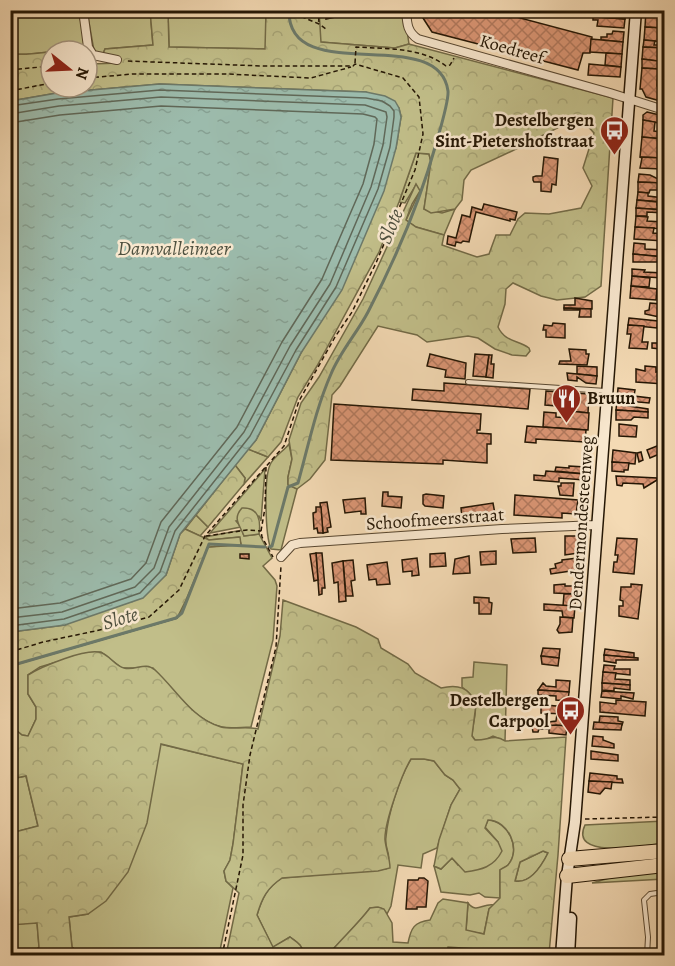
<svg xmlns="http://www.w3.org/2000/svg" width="675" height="966" font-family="Alegreya,serif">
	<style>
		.green { fill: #c1be89; stroke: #726a46; stroke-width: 1.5 }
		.forest { fill: url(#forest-crowns); stroke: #726a46; stroke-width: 1.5; fill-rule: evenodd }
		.water { fill: url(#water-ripples); stroke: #6c7969; stroke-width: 1.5 }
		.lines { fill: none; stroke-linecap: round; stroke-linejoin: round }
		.shore { stroke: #606858; stroke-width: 1.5 }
		.stream { stroke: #6c7969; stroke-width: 3 }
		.building { fill: url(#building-cross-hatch); stroke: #241604; stroke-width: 1.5 }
		.lane-casing { stroke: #584730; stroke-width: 6 }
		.street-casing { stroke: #584730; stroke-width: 10 }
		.secondary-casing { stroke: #241604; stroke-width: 13 }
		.highway-casing { stroke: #241604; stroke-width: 16 }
		.path { stroke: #241604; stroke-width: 1.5; stroke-dasharray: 4.5 3; stroke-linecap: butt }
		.lane { stroke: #f8e7ce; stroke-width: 4 }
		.street { stroke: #f8e7ce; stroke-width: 8 }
		.secondary { stroke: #f8e7ce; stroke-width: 10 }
		.highway { stroke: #f4dab4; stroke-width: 14 }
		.labels { text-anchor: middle; stroke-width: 5; stroke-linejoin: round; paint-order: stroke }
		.street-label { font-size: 18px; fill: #241604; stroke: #f8e7ce }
		.poi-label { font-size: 18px; font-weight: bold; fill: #241604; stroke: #f8e7ce; text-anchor: end }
		.water-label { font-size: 20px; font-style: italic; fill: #4e503f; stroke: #f8e7ce }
	</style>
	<defs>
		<pattern id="forest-crowns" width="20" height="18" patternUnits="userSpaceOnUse" patternTransform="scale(1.5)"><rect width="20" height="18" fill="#c1be89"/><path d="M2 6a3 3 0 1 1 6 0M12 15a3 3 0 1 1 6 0" fill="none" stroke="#a6a375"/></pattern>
		<pattern id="water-ripples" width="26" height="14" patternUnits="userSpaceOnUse" patternTransform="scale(1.5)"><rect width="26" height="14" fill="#9cbbac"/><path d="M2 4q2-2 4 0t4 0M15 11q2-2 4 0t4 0" fill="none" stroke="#86a092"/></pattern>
		<pattern id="building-cross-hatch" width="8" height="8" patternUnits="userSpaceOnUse" patternTransform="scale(1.5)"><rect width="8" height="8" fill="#da9574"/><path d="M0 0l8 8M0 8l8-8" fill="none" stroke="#b1795d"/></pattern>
	</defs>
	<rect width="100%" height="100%" fill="#f4dab4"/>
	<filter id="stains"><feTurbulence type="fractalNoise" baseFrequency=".00333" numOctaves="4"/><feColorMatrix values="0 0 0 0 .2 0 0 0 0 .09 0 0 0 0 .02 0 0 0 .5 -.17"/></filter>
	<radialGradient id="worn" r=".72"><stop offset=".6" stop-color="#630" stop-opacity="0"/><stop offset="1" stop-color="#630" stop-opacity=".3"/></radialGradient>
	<g class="green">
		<path d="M10 11H79L85 48C60 49 36 56 11 54Z"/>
		<polygon points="87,11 150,11 153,45 105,49 103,54 94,51"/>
		<polygon points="168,11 266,11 266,49 169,47"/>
		<polygon points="319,11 404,11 409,44 395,48 320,42"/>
		<polygon points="416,153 429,154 431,162 424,209 442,213 455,209 444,235 416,227 406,220 420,191 416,185 405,203 399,202"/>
		<path d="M289 444 292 459 288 477V484L297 489 281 550 271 549C265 535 264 478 270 465 273 457 284 451 289 444Z"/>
		<polygon points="248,449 268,457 244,484 245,478 235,465"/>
		<polygon points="265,469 261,521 259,516 236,521 241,527 210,533"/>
		<polygon points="196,515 208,527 200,536 185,529"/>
		<path d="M242 530 244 536 259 534 272 558 263 566 275 580 277 586 273 640 251 727C242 727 231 729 222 727 196 722 170 687 153 668H122L101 652 87 653 40 667 28 675V694L36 707V719L28 736 22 735 11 726 10 666 177 618 186 600 208 547 241 544 239 537 209 540 205 537Z"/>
		<path d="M474 662 507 665 505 741 493 736 483 741 475 740 472 736C473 714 484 702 462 687V678L473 677Z"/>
		<polygon points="160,744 243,764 233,844 230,860 224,871 226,881 233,888 219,955 81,955 72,947 69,917 88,914 155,768"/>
		<path d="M411 759H424L434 761 445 775 453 780 460 789 451 805 437 848 423 854 421 868 398 865 391 906 387 914C383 907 378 907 370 908 357 926 341 939 328 955H303C304 946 297 942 290 937L273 948 257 915C262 898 267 888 282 878L386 869C393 852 384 851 386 837 388 814 399 779 411 759Z"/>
		<polygon points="26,776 38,826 11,833 10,779"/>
		<path d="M488 820C508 821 522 849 508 865 506 867 502 869 500 870V898L485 897 479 893 470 895 441 892 434 866 441 869 452 858 458 865 498 842 485 827Z"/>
		<path d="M664 821V843C650 845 568 861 585 825Z"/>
		<path d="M543 851 548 853C542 865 531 884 515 881L520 862Z"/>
		<polygon points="664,871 664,879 592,883 620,875"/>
		<path d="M468 903C477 914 482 903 494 905L489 909 484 934 466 931Z"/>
		<polygon points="37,922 39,947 35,953 11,954 10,925"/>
	</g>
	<g class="forest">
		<path d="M150 10 168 11 169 47 265 49 266 11H319L321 42 395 48 409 44 613 98 601 286 585 297 557 300 541 296 513 283 506 289 505 304 498 327C505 342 518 340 529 348L530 351 526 356 512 355 495 349 478 338 468 336 427 342 417 335 378 326 340 386 332 395 325 460 310 479 297 489 288 485V477L292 459 289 440 301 403 319 377 363 299 416 184 420 191 412 204 406 220 416 227 444 235 442 245 477 257 489 254 496 235H510L518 219 525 213 549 214 581 208 592 186 583 168 594 133 583 121 567 123 512 151 471 170 464 180 462 200 455 209 431 213 424 209 431 162 429 154 416 153 399 202 379 252 317 366 298 397 281 442 268 457 248 449 256 440 301 353 396 148 401 117 399 108 366 92 160 84 57 93 11 101V54C36 56 60 49 85 48L86 51H51V87H87V54L90 64 119 63 121 59 103 54 105 49 153 45Z"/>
		<polygon points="235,465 245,478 244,484 208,527 196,515"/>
		<path d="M242 508C259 507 261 521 259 534L244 536C240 525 232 519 242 508Z"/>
		<polygon points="185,529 209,540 240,537 241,545 208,547 186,600 177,618 11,666 11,632 65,625 166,575 180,534"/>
		<path d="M283 600 356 627 378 639 381 648 408 664 415 673 441 688C458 684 469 687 476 704L472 736 475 740C487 741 494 733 505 741L566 737 558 855 549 954 448 947 446 955H328C341 939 357 925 370 908L378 907 384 909 392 923 393 942 408 943C411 928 414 922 430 920L438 903 443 899 468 903 466 930 484 934 489 909 500 898V870C502 868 506 867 508 865 522 849 508 820 488 820L485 828 498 842 502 851C494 867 481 870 465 872L452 858 441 869 434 866 439 840 451 805 460 789 453 780 445 775 434 761 424 759H411C402 773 384 824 385 840 386 850 390 858 390 868L378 871 282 878C267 888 262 898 257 915L273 947 290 937C297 942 304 946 303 955H226L239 893 226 881 224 871 230 860 233 844 243 764 161 744 147 823 128 872 106 901 88 914 69 917 72 947 81 955H11L35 953 39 947 37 923 10 925 11 833 38 826 26 776 11 779V726L22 735 28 736 36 719V707L28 694V675C41 667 87 647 102 653 110 656 115 666 124 668 136 671 145 661 155 670 176 689 192 719 221 727 232 730 246 726 258 729L280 636ZM543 851 548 853C542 865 531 884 515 881L520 862Z"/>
	</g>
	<polygon class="water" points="160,84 366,92 385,96 395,101 399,108 401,117 396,148 384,191 342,290 301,353 256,440 180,534 166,575 143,598 65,625 11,632 11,101 57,93"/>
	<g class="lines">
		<g class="shore">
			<polyline points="10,106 58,99 160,90 366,98 382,101 390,106 394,111 394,117 390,147 378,189 336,287 296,350 250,436 175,531 160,572 140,593 64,619 10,626"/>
			<polyline points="10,114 59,106 161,97 365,105 386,112 387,117 383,145 371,187 330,284 290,346 244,432 169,527 154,568 135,587 62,612 10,618"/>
			<polyline points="10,123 60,115 161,106 363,114 375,117 377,119 374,144 363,184 322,279 282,342 237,427 161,522 146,563 131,579 60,603 10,609"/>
		</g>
		<g class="stream">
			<path d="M269 547 272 546 288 487 298 483C308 447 316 408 331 374 340 352 357 333 368 312 396 258 420 202 436 144 439 133 449 101 448 91 439 22 287 89 289 10"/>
			<polyline points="10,666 176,618 182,613 209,544 265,547"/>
		</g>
	</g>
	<g class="building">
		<polygon points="326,10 368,10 326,19"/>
		<polygon points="424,10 490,10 592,37 590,53 583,53 578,70 432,32 423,18"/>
		<polygon points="646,10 662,10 660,28 645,27"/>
		<polygon points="593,11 600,11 599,17 625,19 624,28 597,26 598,20 593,20"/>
		<polygon points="600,11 625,13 625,19 599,17"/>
		<polygon points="645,27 664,28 664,42 644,40"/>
		<polygon points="613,31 624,32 623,42 601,40 601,37 607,37 607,34 612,34"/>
		<polygon points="591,39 623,42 622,54 590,52"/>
		<polygon points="644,40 655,41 654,45 664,45 664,48 643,47"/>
		<polygon points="643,47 664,48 664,62 642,59"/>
		<polygon points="606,53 622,54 621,67 605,65"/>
		<polygon points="642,59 658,61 659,69 642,68"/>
		<polygon points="589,64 621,67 620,77 588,75"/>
		<polygon points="642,68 658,69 657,86 664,88 664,102 646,97 642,89 640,89"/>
		<polygon points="647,112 664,116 664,124 643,120 643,115"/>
		<polygon points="643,120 655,122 654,131 661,132 663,124 664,125 664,139 642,137"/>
		<polygon points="642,137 663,139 662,158 640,157"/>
		<polygon points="544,157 558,159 556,185 552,184 551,192 541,191 541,182 534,182 533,180 533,177 536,176 542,176"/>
		<polygon points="640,157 662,158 661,169 640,168 642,158"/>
		<polygon points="639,174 650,175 656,178 662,179 662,183 638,182"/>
		<polygon points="638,182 662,183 661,190 650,190 649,193 638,192"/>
		<polygon points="638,192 648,193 648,196 664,198 664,202 637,200"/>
		<polygon points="637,200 657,202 657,205 664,206 664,210 636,208"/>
		<polygon points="484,204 517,212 515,220 510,219 510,221 476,212 469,242 463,241 461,243 456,242 455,246 447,244 448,236 456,238 462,215 470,217 472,207 482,210"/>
		<polygon points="636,208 664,210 664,213 647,212 647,216 636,216"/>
		<polygon points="636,216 648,217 647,221 663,222 664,229 635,227"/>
		<polygon points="635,227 654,228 653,233 664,234 664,241 634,239"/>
		<polygon points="634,243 645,244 645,249 664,250 664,257 633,254"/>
		<polygon points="633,254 664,257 664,267 663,262 633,262"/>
		<polygon points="632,269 645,270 644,272 663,273 663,278 632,276"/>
		<polygon points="632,276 650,278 649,287 631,286"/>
		<polygon points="631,286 657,289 656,300 630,298"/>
		<polygon points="575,298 592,301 592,309 564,308 564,305 575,305"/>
		<polygon points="650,303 661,304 660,312 664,312 664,318 645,314 645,311 649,310"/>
		<polygon points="564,308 591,309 591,317 579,317 580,310 564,310"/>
		<polygon points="629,318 658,321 657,328 628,325"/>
		<polygon points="553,323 565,324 565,338 546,337 546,330 543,330 544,325 552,326"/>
		<polygon points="628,325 644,326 642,342 648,342 647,349 629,348 631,334 627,334"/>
		<polygon points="652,343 660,343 660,349 652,348"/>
		<polygon points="569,349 586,350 586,354 589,354 587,365 559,364 560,361 571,361"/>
		<polygon points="430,354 466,363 465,379 445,377 446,370 427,366"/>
		<polygon points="475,354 489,355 486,377 473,376"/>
		<polygon points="489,355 492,355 491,364 494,364 493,378 486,377"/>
		<polygon points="577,366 597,367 597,376 577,374"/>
		<polygon points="645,366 656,367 656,372 661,371 661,378 664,378 664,384 636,382 636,369 645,371"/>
		<polygon points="567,373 597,376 596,384 586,383 577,377 577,381 568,380"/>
		<polygon points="444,383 530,389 528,409 412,400 413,389 444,391"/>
		<polygon points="618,388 635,390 634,396 650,398 649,403 617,400"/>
		<polygon points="546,391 589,394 588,413 569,411 570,407 545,405"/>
		<polygon points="617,400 629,401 628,406 648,409 648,412 616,410"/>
		<polygon points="334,404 481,414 480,430 477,430 477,433 491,434 491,444 487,444 487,463 443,460 443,464 331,460"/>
		<polygon points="616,410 648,412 648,418 634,417 631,420 616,420"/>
		<polygon points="569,411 589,413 588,430 543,427 544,412 556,413 556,417 569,418"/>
		<polygon points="619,424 637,426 636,437 619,436"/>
		<polygon points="527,426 586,430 585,442 536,439 536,443 525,442"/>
		<polygon points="662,444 664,452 650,458 647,450"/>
		<polygon points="613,450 636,453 635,464 612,462"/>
		<polygon points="641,452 643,460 639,462 637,453"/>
		<polygon points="664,458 664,475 658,461"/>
		<polygon points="612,462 629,463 628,470 624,470 624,472 612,471"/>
		<polygon points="569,466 585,467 585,474 555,471 556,467 569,468"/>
		<polygon points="546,471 585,474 584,480 559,478 559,482 534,480 534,475 545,476"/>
		<polygon points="616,476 657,478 657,480 644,488 643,484 623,483 622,486 617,485"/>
		<polygon points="561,483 574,483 573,496 560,495 558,486 561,486"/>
		<polygon points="383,492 388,492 388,496 402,497 401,508 382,506"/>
		<polygon points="426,494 444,496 443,508 425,506 423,504 423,495"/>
		<polygon points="515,495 578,500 576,514 562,513 562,518 514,515"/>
		<polygon points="365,498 366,514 361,514 361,511 345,513 343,500"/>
		<polygon points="327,502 331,527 327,528 328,532 323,533 320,503"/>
		<polygon points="493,503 495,514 462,518 461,508"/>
		<polygon points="316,507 321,507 323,533 318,533 317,528 314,529 313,513 316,512"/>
		<polygon points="565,536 578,536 578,553 565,555"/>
		<polygon points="535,538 536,552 513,553 511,539"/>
		<polygon points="617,538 637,539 634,574 613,572 614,562 617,562 618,555 615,555"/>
		<polygon points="496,551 496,564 481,565 480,552"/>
		<polygon points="316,553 322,553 325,588 322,588 322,594 319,595"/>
		<polygon points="316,553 318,580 314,581 310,554"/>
		<polygon points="445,553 446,566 430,567 430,554"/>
		<polygon points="240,554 249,554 249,559 240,558"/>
		<polygon points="469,556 470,573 453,574 455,559"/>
		<polygon points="417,558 419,575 412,576 412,571 403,572 402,560"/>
		<polygon points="577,558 577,570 551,574 550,569 556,568 555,564 562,562 562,560"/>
		<polygon points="353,560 355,580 351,581 353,596 346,596 343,561"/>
		<polygon points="343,561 346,601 339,602 338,582 334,583 332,563"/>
		<polygon points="387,562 390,584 377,585 376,579 369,580 367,565"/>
		<polygon points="565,584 565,586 576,586 576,594 554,593 554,585"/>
		<polygon points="631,584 642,585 638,619 619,616 619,606 623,606 623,601 620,600 621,587 631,587"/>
		<polygon points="564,594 576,594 575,606 563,606"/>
		<polygon points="474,597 489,598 489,602 492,603 491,614 479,614 479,603 474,603"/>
		<polygon points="544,604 575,606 574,618 563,617 562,611 544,610"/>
		<polygon points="560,617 573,618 572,632 559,633 557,630 560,624"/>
		<polygon points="543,648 560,649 559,658 541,656"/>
		<polygon points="605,649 634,653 634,658 604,655"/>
		<polygon points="604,655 638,658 638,660 616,660 616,663 604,661"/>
		<polygon points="541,656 559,658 558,666 542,664"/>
		<polygon points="604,665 615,666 614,669 630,669 630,675 603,672"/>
		<polygon points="603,672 616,673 615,679 630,680 630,685 602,683"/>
		<polygon points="556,680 570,681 569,692 538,690 543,683 546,686 556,687"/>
		<polygon points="602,683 630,685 630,690 614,688 614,691 602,690"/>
		<polygon points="538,690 569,692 568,701 556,700 556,696 538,695"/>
		<polygon points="602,691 634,693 633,699 621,696 621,699 601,697"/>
		<polygon points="616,700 646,702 645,716 600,712 600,702 616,704"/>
		<polygon points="545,705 568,707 567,714 541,713 541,706"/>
		<polygon points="557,714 567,714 567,726 538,727 541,723 556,721"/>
		<polygon points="600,716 618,717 618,721 623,722 622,725 599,723"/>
		<polygon points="594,722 622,724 621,730 593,729"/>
		<polygon points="556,725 567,726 566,735 549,733 549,729 539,729 538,732 533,732 532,727"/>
		<polygon points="593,736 603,737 603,740 614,744 614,748 592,746"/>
		<polygon points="591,751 618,755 618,761 591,759"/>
		<polygon points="590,773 617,776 617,779 622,779 623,783 589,781"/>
		<polygon points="589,781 612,782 611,789 605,788 600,794 588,792"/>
		<polygon points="419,878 424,878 428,881 426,907 417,907 417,909 406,909 408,880 418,880"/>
	</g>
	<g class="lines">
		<defs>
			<g id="lane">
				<polyline points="468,382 606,391"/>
				<polyline points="647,956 648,937 644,900 650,894 664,892"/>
			</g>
			<g id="street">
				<polyline points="83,10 88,47 93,55 117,60"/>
				<path d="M406 10C407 23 407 32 418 39L610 93 664 110"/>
				<polyline points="281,557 292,545 300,543 502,529 597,525"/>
			</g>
			<g id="secondary">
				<polyline points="561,956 567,876 575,822 636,10"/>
				<polyline points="569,956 571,918"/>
			</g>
			<g id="highway">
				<polyline points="569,859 664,851"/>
				<polyline points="567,876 664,865"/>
			</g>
		</defs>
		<use href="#lane" class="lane-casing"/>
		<use href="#street" class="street-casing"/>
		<use href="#secondary" class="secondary-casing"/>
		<use href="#highway" class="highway-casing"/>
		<g class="path">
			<polyline points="300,10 300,16 319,24 326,29"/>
			<polyline points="318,10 319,23"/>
			<path d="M355 63 356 47C387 49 421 47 446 66L450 65 454 58"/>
			<polyline points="10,70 51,66"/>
			<polyline points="87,78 133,74 227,74 311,78 351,67"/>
			<polyline points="10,91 51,83"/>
			<polyline points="266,467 265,508 261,531 262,537 273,557"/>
			<polyline points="206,536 247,530 261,531"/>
			<polyline points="10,652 43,642 114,627 149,617 179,590 205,536 284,446 299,401 335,337 352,312 376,263 415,170 423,134 419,97 403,78 355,64 353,66 263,66 126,61"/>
			<polyline points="585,819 664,817"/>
			<polyline points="222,956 243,855 243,805 250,755 276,647 281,566"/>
		</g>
		<use href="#lane" class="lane"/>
		<use href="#street" class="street"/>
		<use href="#secondary" class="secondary"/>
		<use href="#highway" class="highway"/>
	</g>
	<defs>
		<symbol id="bus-pin" viewBox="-11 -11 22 30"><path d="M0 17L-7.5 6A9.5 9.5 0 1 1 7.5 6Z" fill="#8f2418" stroke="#f8e7ce"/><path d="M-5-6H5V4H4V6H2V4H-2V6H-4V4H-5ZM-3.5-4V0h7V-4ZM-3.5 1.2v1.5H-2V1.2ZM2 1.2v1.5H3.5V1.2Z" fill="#fff"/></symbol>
		<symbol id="restaurant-pin" viewBox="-11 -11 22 30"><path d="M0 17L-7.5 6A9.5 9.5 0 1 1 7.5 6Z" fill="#8f2418" stroke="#f8e7ce"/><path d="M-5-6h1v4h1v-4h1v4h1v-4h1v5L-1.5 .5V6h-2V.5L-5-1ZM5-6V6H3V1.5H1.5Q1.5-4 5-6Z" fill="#fff"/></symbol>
	</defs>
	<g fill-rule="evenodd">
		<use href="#bus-pin" x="598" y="114" width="33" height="45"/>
		<use href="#restaurant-pin" x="550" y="382" width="33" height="45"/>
		<use href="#bus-pin" x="554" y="694" width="33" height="45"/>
	</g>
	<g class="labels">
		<g class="street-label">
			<text transform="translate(512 49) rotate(16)" y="6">Koedreef</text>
			<text transform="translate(435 519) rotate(-4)" y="6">Schoofmeersstraat</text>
			<text transform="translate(581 523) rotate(-86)" y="6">Dendermondesteenweg</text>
		</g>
		<g class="poi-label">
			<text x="594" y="126">Destelbergen<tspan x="594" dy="21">Sint-Pietershofstraat</tspan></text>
			<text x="587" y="404" text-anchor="start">Bruun</text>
			<text x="549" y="706">Destelbergen<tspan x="549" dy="21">Carpool</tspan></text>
		</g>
		<g class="water-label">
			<text transform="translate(390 226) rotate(-67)" y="7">Slote</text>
			<text x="174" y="255">Damvalleimeer</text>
			<text transform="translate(120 618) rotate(-16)" y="7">Slote</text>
		</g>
	</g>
	<rect width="675" height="966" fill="none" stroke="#f4dab4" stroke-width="36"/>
	<rect x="12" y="12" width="651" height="942" fill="none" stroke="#241604" stroke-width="3"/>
	<rect x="18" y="18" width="639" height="930" fill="none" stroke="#241604" stroke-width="1.5"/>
	<g transform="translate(69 69) rotate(108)"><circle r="28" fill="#f8e7ce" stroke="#a3937d" stroke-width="1.5"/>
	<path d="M0-4.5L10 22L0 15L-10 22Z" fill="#8f2418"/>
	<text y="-9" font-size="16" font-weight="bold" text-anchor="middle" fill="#241604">N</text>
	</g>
	<rect width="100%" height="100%" filter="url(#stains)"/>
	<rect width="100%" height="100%" fill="url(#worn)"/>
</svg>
